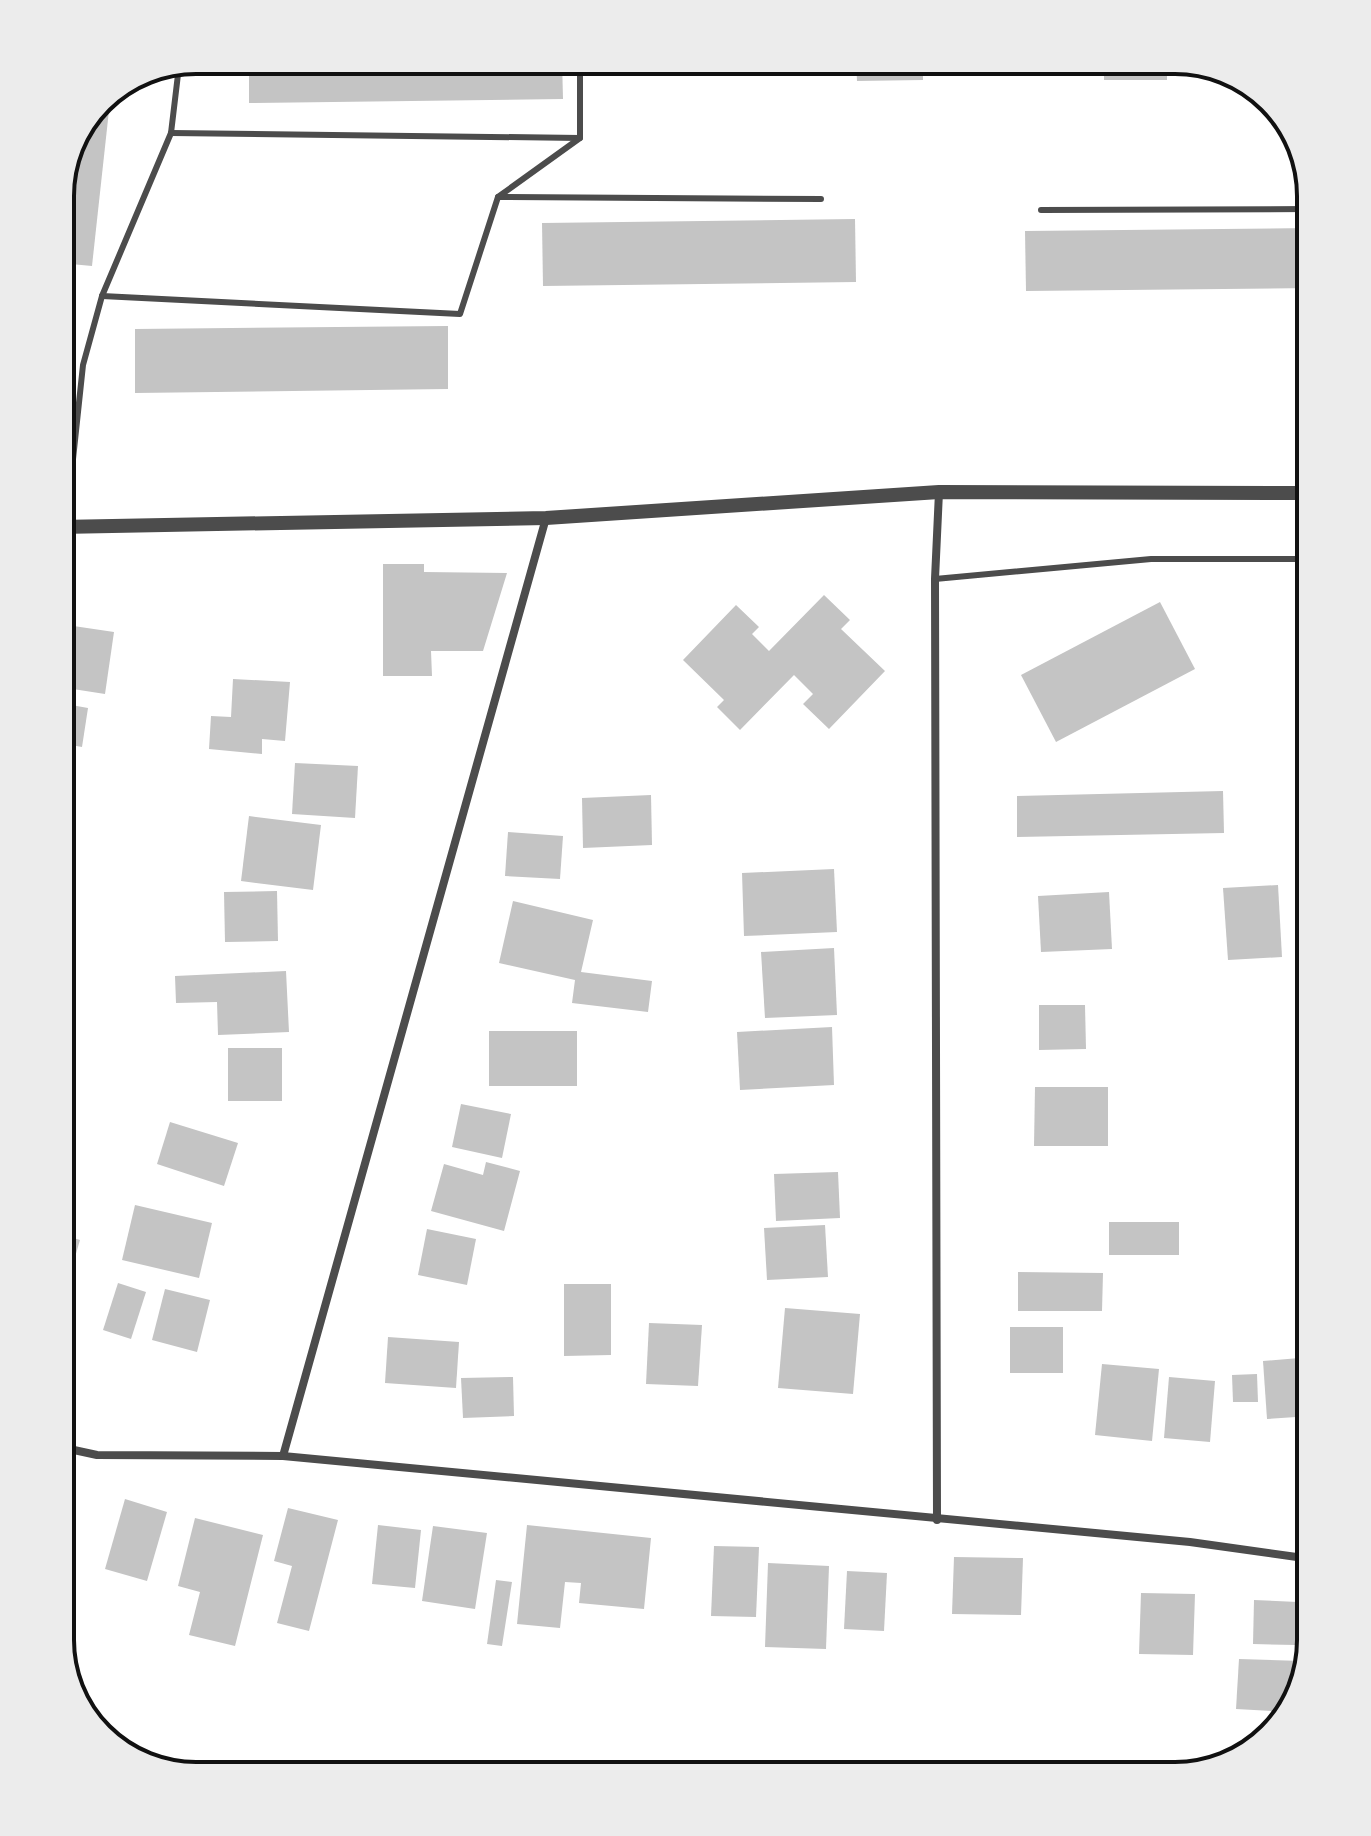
<svg xmlns="http://www.w3.org/2000/svg" width="1371" height="1836" font-family="'PT Serif',serif">
	<style>
		.building { fill: #c4c4c4 }
		.lines { fill: none; stroke-linecap: round; stroke-linejoin: round }
		.service { stroke: #4c4c4c; stroke-width: 6 }
		.minor { stroke: #4c4c4c; stroke-width: 8 }
		.tertiary { stroke: #4c4c4c; stroke-width: 14 }
		.rim { fill: none; stroke: #111; stroke-width: 4 }
	</style>
	<rect width="100%" height="100%" fill="#fff"/>
	<g class="building">
		<polygon points="249,60 562,60 563,99 249,103"/>
		<polygon points="856,60 923,60 923,80 857,81"/>
		<rect x="1104" y="60" width="63" height="20"/>
		<polygon points="111,92 92,266 60,263 60,230 74,136"/>
		<polygon points="855,219 856,282 543,286 542,223"/>
		<polygon points="1311,228 1311,288 1026,291 1025,231"/>
		<polygon points="448,326 448,389 135,393 135,329"/>
		<polygon points="383,564 424,564 424,572 507,573 483,651 431,651 432,676 383,676"/>
		<polygon points="824,595 850,620 841,629 885,671 829,729 803,704 813,694 794,675 740,730 717,707 724,700 683,660 736,605 759,627 752,634 769,651"/>
		<polygon points="1160,602 1195,669 1056,742 1021,675"/>
		<polygon points="60,624 114,632 105,694 60,687"/>
		<polygon points="233,679 290,682 285,741 262,739 262,754 209,749 211,716 231,717"/>
		<polygon points="60,703 88,708 82,747 60,743"/>
		<polygon points="295,763 358,766 355,818 292,814"/>
		<polygon points="1223,791 1224,833 1017,837 1017,796"/>
		<polygon points="651,795 652,845 583,848 582,798"/>
		<polygon points="249,816 321,825 313,890 241,881"/>
		<polygon points="508,832 563,836 560,879 505,876"/>
		<polygon points="834,869 837,932 744,936 742,873"/>
		<polygon points="1278,885 1282,957 1228,960 1223,888"/>
		<polygon points="277,891 278,941 225,942 224,892"/>
		<polygon points="1109,892 1112,949 1041,952 1038,896"/>
		<polygon points="513,901 593,920 581,972 652,981 648,1012 572,1003 575,980 499,963"/>
		<polygon points="834,948 837,1015 765,1018 761,952"/>
		<polygon points="286,971 289,1032 218,1035 217,1002 176,1003 175,976"/>
		<polygon points="1039,1005 1085,1005 1086,1049 1039,1050"/>
		<polygon points="832,1027 834,1085 740,1090 737,1032"/>
		<rect x="489" y="1031" width="88" height="55"/>
		<rect x="228" y="1048" width="54" height="53"/>
		<polygon points="1035,1087 1108,1087 1108,1146 1034,1146"/>
		<polygon points="461,1104 511,1114 502,1158 452,1147"/>
		<polygon points="170,1122 238,1143 224,1186 157,1164"/>
		<polygon points="486,1162 520,1171 504,1231 431,1211 444,1164 483,1175"/>
		<polygon points="838,1172 840,1218 776,1221 774,1174"/>
		<polygon points="135,1205 212,1223 199,1278 122,1260"/>
		<rect x="1109" y="1222" width="70" height="33"/>
		<polygon points="825,1225 828,1277 767,1280 764,1228"/>
		<polygon points="427,1229 476,1239 467,1285 418,1275"/>
		<polygon points="60,1234 80,1240 75,1257 60,1252"/>
		<polygon points="1018,1272 1103,1273 1102,1311 1018,1311"/>
		<polygon points="118,1283 146,1292 131,1339 103,1330"/>
		<polygon points="564,1284 611,1284 611,1355 564,1356"/>
		<polygon points="165,1289 210,1300 197,1352 152,1340"/>
		<polygon points="785,1308 860,1314 853,1394 778,1388"/>
		<polygon points="649,1323 702,1325 698,1386 646,1384"/>
		<rect x="1010" y="1327" width="53" height="46"/>
		<polygon points="388,1337 459,1342 456,1388 385,1383"/>
		<polygon points="1311,1357 1311,1416 1267,1419 1263,1361"/>
		<polygon points="1102,1364 1159,1369 1152,1441 1095,1435"/>
		<polygon points="1257,1374 1258,1402 1233,1402 1232,1375"/>
		<polygon points="513,1377 514,1416 463,1418 461,1378"/>
		<polygon points="1169,1377 1215,1381 1210,1442 1164,1438"/>
		<polygon points="125,1499 167,1512 147,1581 105,1569"/>
		<polygon points="288,1508 338,1520 309,1631 277,1623 292,1566 274,1561"/>
		<polygon points="195,1518 263,1535 235,1646 189,1635 200,1592 178,1586"/>
		<polygon points="378,1525 421,1530 415,1588 372,1584"/>
		<polygon points="527,1525 651,1538 644,1609 579,1603 581,1583 565,1582 560,1628 517,1624"/>
		<polygon points="433,1526 487,1533 475,1609 422,1601"/>
		<polygon points="714,1546 759,1547 756,1617 711,1616"/>
		<polygon points="954,1557 1023,1558 1021,1615 952,1614"/>
		<polygon points="768,1563 829,1566 826,1649 765,1647"/>
		<polygon points="847,1571 887,1573 884,1631 844,1629"/>
		<polygon points="496,1580 512,1582 502,1646 487,1644"/>
		<polygon points="1141,1593 1195,1594 1193,1655 1139,1654"/>
		<polygon points="1254,1600 1298,1602 1296,1645 1253,1644"/>
		<polygon points="1239,1659 1302,1661 1293,1708 1289,1712 1236,1709"/>
	</g>
	<g class="lines">
		<g class="service">
			<polyline points="171,133 580,138"/>
			<polyline points="498,197 821,199"/>
			<polyline points="1041,210 1311,209"/>
			<polyline points="102,296 460,314 498,197 580,138 580,60"/>
			<polyline points="66,525 83,365 102,296 171,133 179,66"/>
			<polyline points="935,579 1151,559 1311,559"/>
		</g>
		<g class="minor">
			<polyline points="60,1447 97,1455 283,1456 1190,1542 1311,1559"/>
			<polyline points="283,1456 546,518"/>
			<polyline points="937,1520 935,579 939,492"/>
		</g>
		<polyline class="tertiary" points="60,527 546,518 939,492 1311,493"/>
	</g>
	<path d="M0 0H1371V1836H0ZM196 74H1175A122 122 0 0 1 1297 196V1640A122 122 0 0 1 1175 1762H196A122 122 0 0 1 74 1640V196A122 122 0 0 1 196 74Z" fill="#ececec" fill-rule="evenodd"/>
	<path class="rim" d="M196 74H1175A122 122 0 0 1 1297 196V1640A122 122 0 0 1 1175 1762H196A122 122 0 0 1 74 1640V196A122 122 0 0 1 196 74Z"/>
</svg>
